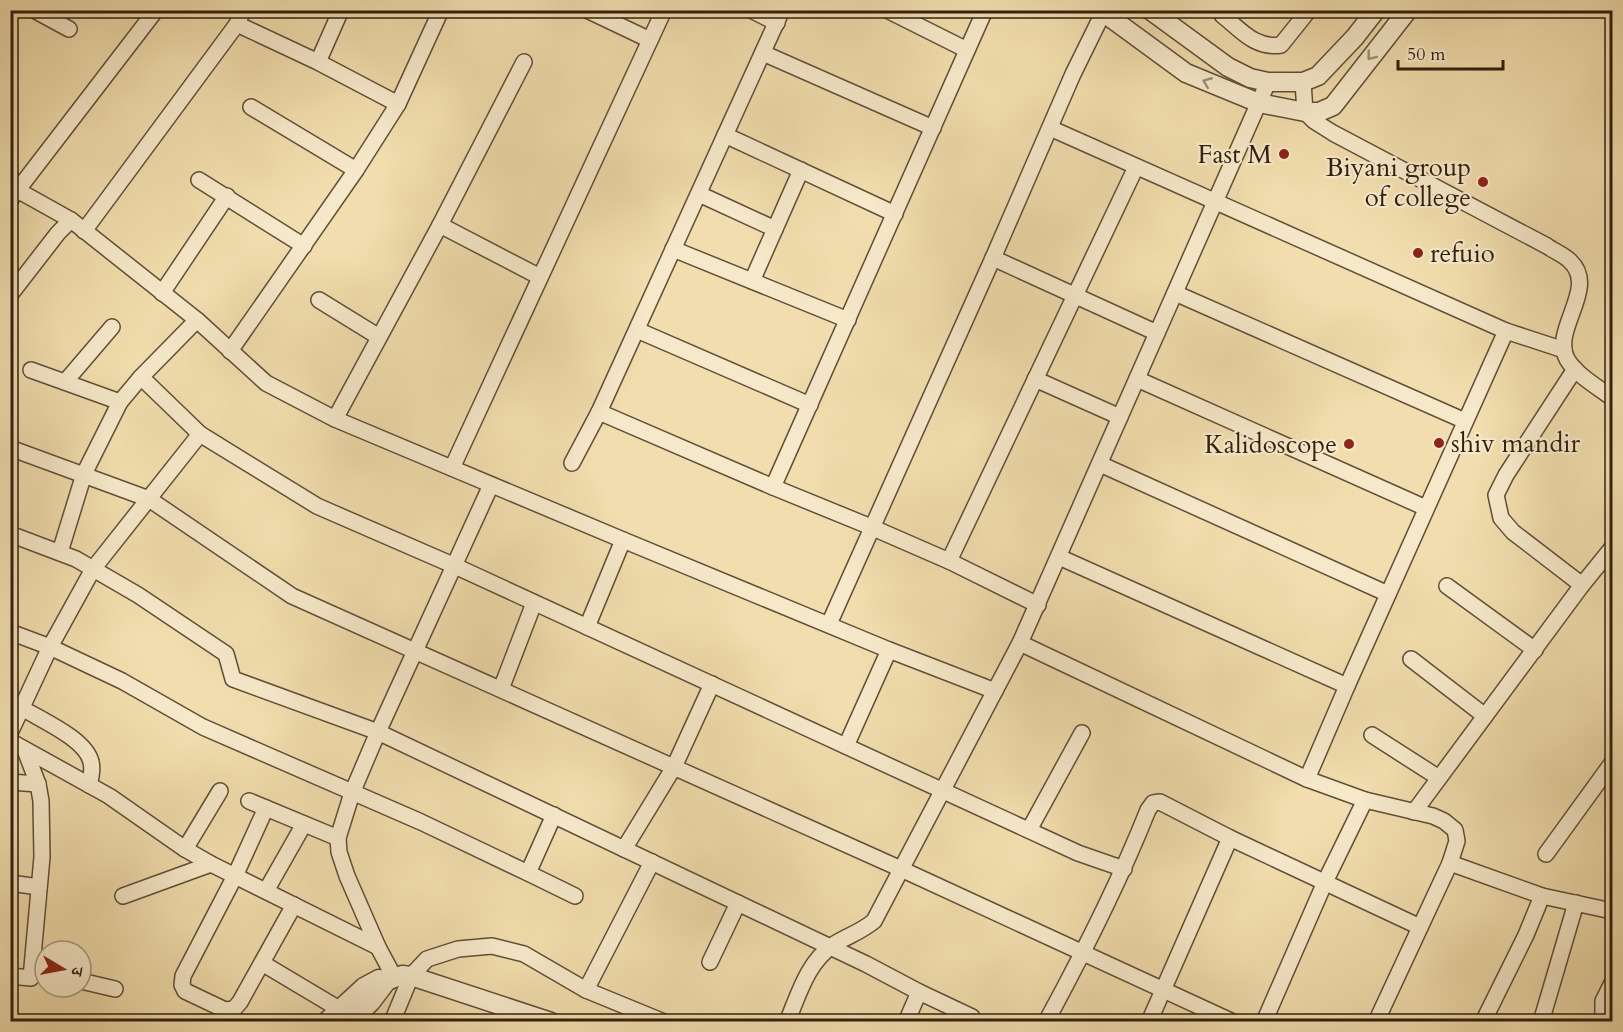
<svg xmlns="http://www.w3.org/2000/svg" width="1623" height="1032" font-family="Cardo,'Noto Serif Devanagari',serif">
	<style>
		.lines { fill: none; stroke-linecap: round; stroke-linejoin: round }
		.minor-casing { stroke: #604f37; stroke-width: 18 }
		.tertiary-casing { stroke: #604f37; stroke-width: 21 }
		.minor { stroke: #f6e9ca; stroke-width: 15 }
		.tertiary { stroke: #f6e9ca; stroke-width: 18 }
		.oneway { stroke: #9d8f76 }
		.poi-dot { fill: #8f2418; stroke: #f6e9ca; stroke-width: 2 }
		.labels { text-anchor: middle; stroke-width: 4.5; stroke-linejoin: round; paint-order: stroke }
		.poi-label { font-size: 26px; fill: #302010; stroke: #f6e9ca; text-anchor: end }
	</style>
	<rect width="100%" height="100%" fill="#f1ddad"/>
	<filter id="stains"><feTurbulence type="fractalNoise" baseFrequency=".00333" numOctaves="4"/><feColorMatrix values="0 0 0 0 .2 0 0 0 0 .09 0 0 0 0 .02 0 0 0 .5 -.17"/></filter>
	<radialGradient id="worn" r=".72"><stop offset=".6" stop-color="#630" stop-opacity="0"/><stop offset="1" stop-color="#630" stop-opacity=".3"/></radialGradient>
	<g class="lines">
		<defs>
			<g id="minor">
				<polyline points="34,10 69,29"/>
				<polyline points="587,10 650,40"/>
				<polyline points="751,10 777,23"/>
				<polyline points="887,10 967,50"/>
				<path d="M1222 10V15C1241 30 1255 49 1281 45L1309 10"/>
				<polyline points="237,24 318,62 398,104"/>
				<polyline points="763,53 933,128"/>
				<polyline points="318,62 341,10"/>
				<path d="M1303 82 1305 112 1314 121 1333 133 1547 246C1554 251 1564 255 1570 261 1599 288 1551 329 1567 359 1576 375 1598 387 1612 398"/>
				<polyline points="251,107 356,170"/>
				<polyline points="1050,128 1506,331"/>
				<polyline points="725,135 895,214"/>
				<polyline points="199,180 304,246"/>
				<polyline points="10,186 71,220 197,320 266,383 335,419 623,540 889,650 995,691"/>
				<polyline points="699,194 775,229"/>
				<polyline points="10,200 156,10"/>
				<polyline points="440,225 540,277"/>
				<polyline points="84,231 237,24 243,10"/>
				<polyline points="673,249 848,320"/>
				<polyline points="993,258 1157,333"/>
				<polyline points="752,281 801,170"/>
				<polyline points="162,293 227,196"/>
				<polyline points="1175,293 1465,421"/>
				<polyline points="10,295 58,233 71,220"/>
				<polyline points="319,300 379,337"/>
				<polyline points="197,320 141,377 200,434"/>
				<polyline points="637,330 810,405"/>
				<polyline points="230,351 356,170 398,104 441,10"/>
				<polyline points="1575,369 1506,475 1496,495 1501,518 1513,532 1582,585"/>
				<polyline points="31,370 120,402"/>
				<polyline points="1035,379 1120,417"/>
				<polyline points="1137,379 1426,508"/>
				<polyline points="65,382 112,327"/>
				<polyline points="599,412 773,487"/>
				<polyline points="335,419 440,225 524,62"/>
				<polyline points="10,448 149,499 292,596 901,869 1233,1022"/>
				<polyline points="572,463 599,412 782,10"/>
				<polyline points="1100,464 1388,594"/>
				<polyline points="452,468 664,10"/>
				<polyline points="10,534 76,559 138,595 226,654 233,679 378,732 866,964 919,992 906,1022"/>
				<polyline points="60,552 84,474 120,402 141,377"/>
				<polyline points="1059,557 1347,686 1307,779"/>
				<polyline points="949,561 871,527 773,487 985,10"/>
				<polyline points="1447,586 1535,650"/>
				<polyline points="1038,605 949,561 1136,167"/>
				<polyline points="829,624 993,258 1073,74 1103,13"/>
				<polyline points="587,627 623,540"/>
				<polyline points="10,632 50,647 93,569 200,434 317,506 455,566 1078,853 1124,869"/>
				<polyline points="1020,643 1307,779 1365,800 1433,816 1444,821 1455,830 1457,841 1450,863 1376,1022"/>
				<polyline points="1411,659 1485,716"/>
				<polyline points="1347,686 1506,331 1564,350"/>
				<polyline points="501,689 534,603"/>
				<path d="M22 708C41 720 86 739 91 762 93 770 91 778 89 785"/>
				<polyline points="10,733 50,647 122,681 203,727 421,822 528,873 554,815"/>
				<polyline points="1372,735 1439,778"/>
				<polyline points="10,741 109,796 185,849 211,864 378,947"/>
				<polyline points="846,746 889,650"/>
				<polyline points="10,782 38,784"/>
				<polyline points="249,801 338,838"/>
				<polyline points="266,808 235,876 183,976 182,985 185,991 225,1010 234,1009 240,1002 294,905"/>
				<polyline points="1414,812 1582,585 1612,548"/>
				<polyline points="1029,830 1082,733"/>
				<polyline points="185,849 220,791"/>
				<polyline points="624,849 674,767 712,684"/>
				<polyline points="1546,854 1612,763"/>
				<polyline points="1450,863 1542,896 1612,911"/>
				<polyline points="528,873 575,896"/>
				<polyline points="10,883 39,887"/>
				<polyline points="266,891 304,824"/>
				<polyline points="123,896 211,864"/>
				<polyline points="710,962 738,903"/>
				<polyline points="262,963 339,1009"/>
				<polyline points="10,976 31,978 42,857 41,801 38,784 25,750"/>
				<polyline points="394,977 378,947 347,876 339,852 338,838 352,793 378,732 491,485"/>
				<polyline points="81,981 115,989"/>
				<polyline points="586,990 652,862"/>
				<polyline points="919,992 972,1017"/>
				<polyline points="392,1022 411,976 427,959 458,949 492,946 524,954 586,990 664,1022"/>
				<path d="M787 1022C799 994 807 963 833 945 847 936 861 932 874 921L1020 643 1268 82"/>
				<path d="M1046 1022C1084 952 1119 883 1148 810L1153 803 1160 802 1230 838 1420 927"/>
				<polyline points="1149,1022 1230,838"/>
				<polyline points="1264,1022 1325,882 1365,800"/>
				<polyline points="1483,1022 1526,935 1542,896"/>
				<polyline points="1541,1022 1576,903"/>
				<polyline points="1603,1022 1603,1001 1612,983"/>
			</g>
			<g id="tertiary">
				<polyline points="1100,10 1186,73 1259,103 1305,112 1319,112 1333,106 1408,10"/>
				<polyline points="1150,10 1228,67 1250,78 1268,82 1303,82 1318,76 1355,37 1376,10"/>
				<polyline points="326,1022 364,987 379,979 387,981"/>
				<polyline points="351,1022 371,1002 387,981 402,975 411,976 551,1022"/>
			</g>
		</defs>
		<use href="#minor" class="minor-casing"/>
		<use href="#tertiary" class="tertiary-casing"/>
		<use href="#minor" class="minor"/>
		<use href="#tertiary" class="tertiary"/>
	</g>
	<defs><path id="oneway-chevron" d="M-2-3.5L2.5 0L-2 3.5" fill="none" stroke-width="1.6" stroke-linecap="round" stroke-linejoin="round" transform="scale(1.5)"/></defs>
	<g class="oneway">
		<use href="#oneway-chevron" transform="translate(1371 56) rotate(128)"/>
		<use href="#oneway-chevron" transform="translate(1207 82) rotate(-158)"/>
	</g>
	<g class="poi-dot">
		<circle cx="1284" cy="154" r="6"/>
		<circle cx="1483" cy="182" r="6"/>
		<circle cx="1418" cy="253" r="6"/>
		<circle cx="1439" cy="443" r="6"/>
		<circle cx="1349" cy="444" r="6"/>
	</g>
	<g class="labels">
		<g class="poi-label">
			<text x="1272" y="163">Fast M</text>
			<text x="1471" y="176">Biyani group<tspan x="1471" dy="30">of college</tspan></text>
			<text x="1430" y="262" text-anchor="start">refuio</text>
			<text x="1451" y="452" text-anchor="start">shiv mandir</text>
			<text x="1337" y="453">Kalidoscope</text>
		</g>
	</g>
	<rect width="1623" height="1032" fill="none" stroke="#f1ddad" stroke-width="36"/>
	<rect x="12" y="12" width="1599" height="1008" fill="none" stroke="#302010" stroke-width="3"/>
	<rect x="18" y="18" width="1587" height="996" fill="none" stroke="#302010" stroke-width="1.5"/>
	<g transform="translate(63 969) rotate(100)"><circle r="28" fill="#f6e9ca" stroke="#a79980" stroke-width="1.5"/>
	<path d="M0-4.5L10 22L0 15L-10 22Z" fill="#8f2418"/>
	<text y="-9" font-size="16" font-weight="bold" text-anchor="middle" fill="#302010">उ</text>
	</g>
	<path d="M1398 60v9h105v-9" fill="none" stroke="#302010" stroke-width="3"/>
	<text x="1407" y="60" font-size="18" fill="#302010" stroke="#f6e9ca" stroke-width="4.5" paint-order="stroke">50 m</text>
	<rect width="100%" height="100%" filter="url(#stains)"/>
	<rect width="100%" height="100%" fill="url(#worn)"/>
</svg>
